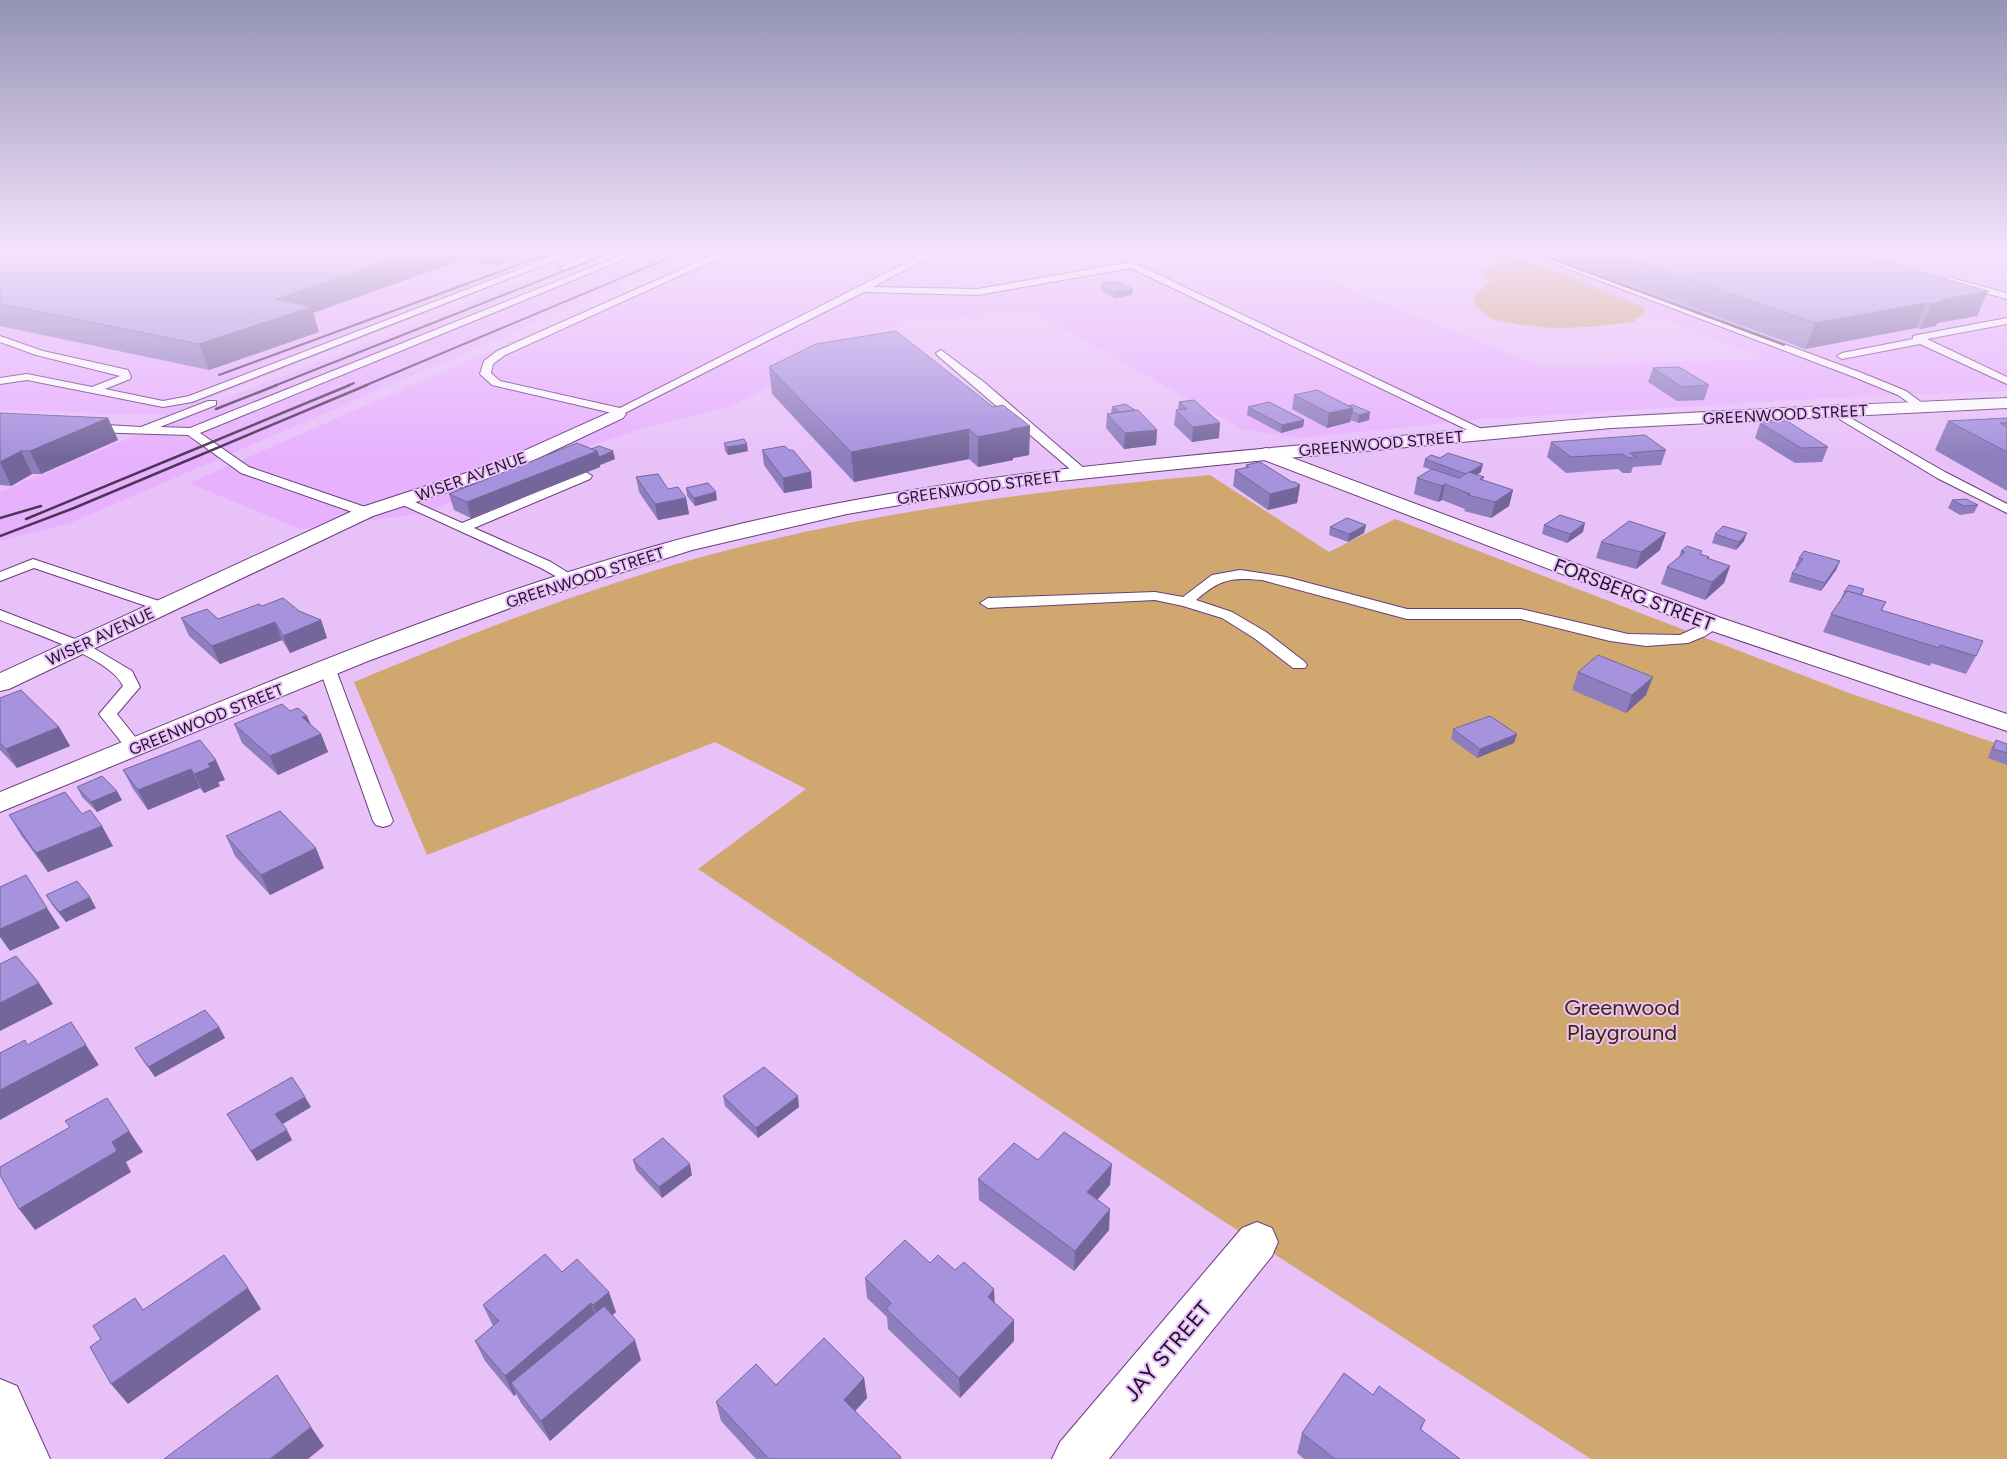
<svg xmlns="http://www.w3.org/2000/svg" width="2007" height="1459" font-family="Figtree,sans-serif">
	<style>
		.built { fill: #e7b1fe }
		.green { fill: #d0a86f }
		.lines { fill: none; stroke-linecap: round; stroke-linejoin: round }
		.lane-casing { stroke: #693d7a; stroke-width: 2 }
		.street-casing { stroke: #693d7a; stroke-width: 2 }
		.secondary-casing { stroke: #693d7a; stroke-width: 2 }
		.lane { fill: #fff; fill-rule: evenodd }
		.street { fill: #fff; fill-rule: evenodd }
		.secondary { fill: #fff; fill-rule: evenodd }
		.rail-far1 { stroke: #4c3555; stroke-width: 2 }
		.rail { stroke: #4c3555; stroke-width: 2.5 }
		.wall { fill: #8f7ebe }
		.shaded-wall { fill: #74669b }
		.building { fill: #a692dd; stroke: #74669b }
		.labels { text-anchor: middle; stroke-width: 4; stroke-linejoin: round; paint-order: stroke }
		.far-street-label { font-size: 16px; fill: #23102a; stroke: #e8c1f9 }
		.street-label { font-size: 19px; fill: #23102a; stroke: #e8c1f9 }
		.near-park-label { font-size: 22px; fill: #3c2706; stroke: #e8c1f9 }
		.near-street-label { font-size: 22px; fill: #23102a; stroke: #e8c1f9 }
	</style>
	<rect width="100%" height="100%" fill="#e8c1f9"/>
	<g class="built">
		<polygon points="0,252 581,252 167,415 0,410"/>
		<polygon points="597,252 700,252 70,523 0,541 0,492 216,402"/>
		<polygon points="717,252 1269,252 1321,277 1541,367 1766,359 1489,252 2007,252 2007,391 1863,396 1483,419 1301,438 1242,429 1034,312 908,319 730,406 654,425 600,442 421,514 300,529 189,483"/>
	</g>
	<g class="green">
		<polygon points="1506,255 1549,268 1643,307 1645,312 1633,322 1589,327 1553,328 1523,325 1492,319 1474,305 1475,295 1490,281 1482,274 1483,271 1493,266 1491,261"/>
		<path d="M1210 475 1329 552 1395 519 1849 693 2007 747V1459H1591L1214 1215 698 869 806 789 715 742 427 855 354 682C478 630 605 581 736 548 891 509 1051 489 1210 475Z"/>
	</g>
	<g class="lines">
		<defs>
			<g id="lane">
				<polygon points="564,252 577,252 192,402 163,407 27,380 0,384 0,378 27,374 92,387 120,376 36,355 0,342 0,336 43,351 128,370 131,377 130,379 105,389 163,401 189,396"/>
				<polygon points="592,252 604,252 566,270 559,268"/>
				<polygon points="630,252 642,252 200,433 249,467 371,509 373,512 371,515 361,515 241,473 188,435 89,432 83,428 89,424 141,427 208,401 216,401 216,405 160,427 190,428"/>
				<polygon points="720,252 732,252 505,355 493,364 491,373 500,381 620,408 927,252 938,252 873,287 978,289 1132,262 1490,433 1484,437 1480,436 1131,268 978,295 864,292 617,417 613,416 612,413 492,385 480,374 484,361 497,351"/>
				<polygon points="1524,252 1537,252 1862,373 1906,391 1929,408 1923,411 1919,410 1898,395 1854,377"/>
				<polygon points="1948,277 2007,293 2007,299 1945,282 1944,280"/>
				<polygon points="2007,318 2007,324 1927,339 2007,377 2007,384 1920,344 1842,359 1837,356 1842,353 1913,339 1913,336 1917,335"/>
				<polygon points="941,350 985,383 1086,470 1088,473 1086,476 1078,476 937,355 936,353"/>
				<polygon points="1835,409 1945,472 2007,504 2007,513 1937,478 1831,414 1829,412"/>
				<polygon points="586,472 592,476 590,479 474,528 551,562 575,577 577,580 575,583 570,584 541,568 394,501 396,498 406,498 462,523"/>
				<polygon points="33,559 168,604 171,607 163,612 158,610 34,568 0,581 0,572"/>
				<path d="M1240 570 1286 577 1407 609H1521L1628 634 1680 635 1710 621H1720L1723 624 1705 636 1688 643 1646 646 1610 641 1521 619H1407L1262 580C1231 577 1220 579 1196 600L1232 612 1266 632 1305 662 1307 665 1305 668H1293L1254 638 1222 618 1183 606 1155 600 988 608 980 603 988 598 1155 592 1183 597 1212 575Z"/>
				<path d="M0 610 85 643 132 671 140 687 117 714 144 748 141 752H129L99 714 123 686C111 658 30 632 0 620Z"/>
				<polygon points="328,665 336,670 393,821 390,825 383,827 376,825 373,821 320,670"/>
			</g>
			<g id="street">
				<polygon points="617,409 623,410 626,414 623,418 511,471 373,516 9,689 0,691 0,673 359,508 497,463"/>
				<polygon points="1266,448 1724,619 2007,714 2007,731 1706,629 1259,458 1256,454 1259,450"/>
				<polygon points="1257,1222 1272,1228 1278,1242 1272,1256 1109,1459 1052,1459 1060,1442 1242,1228"/>
				<polygon points="0,1379 17,1386 50,1459 0,1459"/>
			</g>
			<path id="secondary" d="M2007 398V408L1611 428 1266 460 1011 486 847 514 692 550 513 607 368 661 0 812V792C243 694 484 585 740 524 926 480 1114 462 1304 445 1407 436 1510 424 1614 417 1745 409 1876 404 2007 398Z"/>
		</defs>
		<use href="#lane" class="lane-casing"/>
		<use href="#street" class="street-casing"/>
		<use href="#secondary" class="secondary-casing"/>
		<use href="#lane" class="lane"/>
		<use href="#street" class="street"/>
		<use href="#secondary" class="secondary"/>
		<g class="rail-far1">
			<polyline points="1533,252 1784,345"/>
			<polyline points="219,375 553,252"/>
			<polyline points="274,386 612,252"/>
			<polyline points="347,386 354,383"/>
			<polyline points="364,386 683,252"/>
		</g>
		<g class="rail">
			<polyline points="216,409 277,385"/>
			<polyline points="0,518 41,506"/>
			<polyline points="26,519 350,385"/>
			<polyline points="0,536 74,508 367,385"/>
		</g>
	</g>
	<g class="wall">
		<polygon points="0,252 532,252 496,266 461,260 313,313 319,332 209,370 0,326"/>
		<polygon points="1540,252 1854,252 1977,316 1937,323 1936,326 1920,329 1916,328 1805,349"/>
		<polygon points="1102,282 1132,295 1114,298 1101,291"/>
		<polygon points="769,367 993,407 1030,426 1029,455 1013,458 1013,460 978,467 969,459 854,482 772,394"/>
		<polygon points="1653,368 1709,385 1704,400 1677,401 1648,382"/>
		<polygon points="1317,390 1369,420 1358,423 1351,420 1350,422 1327,428 1292,409 1294,395"/>
		<polygon points="1179,402 1219,438 1192,442 1174,425 1176,410 1178,410"/>
		<polygon points="1112,407 1135,410 1157,430 1156,445 1124,449 1106,428 1107,414 1111,413"/>
		<polygon points="1248,407 1304,420 1303,427 1281,433 1247,415"/>
		<polygon points="0,413 108,418 118,440 41,474 32,474 11,486 0,485"/>
		<polygon points="2007,418 2007,491 1935,450 1948,421"/>
		<polygon points="1760,423 1828,447 1822,462 1795,463 1755,438"/>
		<polygon points="1551,442 1666,450 1661,465 1633,467 1631,473 1623,473 1618,469 1566,473 1547,457"/>
		<polygon points="724,443 748,451 728,455 725,451"/>
		<polygon points="762,450 811,472 812,488 784,493 764,465"/>
		<polygon points="615,459 600,465 600,467 471,518 454,510 449,494"/>
		<polygon points="1425,459 1481,472 1477,475 1484,477 1483,480 1513,490 1509,506 1491,518 1464,511 1465,509 1442,500 1438,502 1414,494 1417,478 1432,470 1423,467"/>
		<polygon points="1246,465 1300,485 1297,503 1268,510 1233,486 1235,470 1246,468"/>
		<polygon points="636,477 668,489 686,498 689,514 658,520 639,492"/>
		<polygon points="686,488 717,500 695,506 687,496"/>
		<polygon points="1952,500 1978,505 1974,513 1960,515 1948,508"/>
		<polygon points="1544,525 1583,532 1567,543 1542,534"/>
		<polygon points="1330,527 1364,533 1348,542 1329,535"/>
		<polygon points="1715,534 1744,541 1736,550 1712,543"/>
		<polygon points="1601,542 1660,550 1636,569 1596,558"/>
		<polygon points="1681,551 1701,554 1709,557 1708,559 1730,566 1724,583 1705,600 1661,584 1667,567 1679,557"/>
		<polygon points="1799,558 1840,561 1836,570 1821,591 1789,582 1792,573 1797,567 1795,567"/>
		<polygon points="1864,589 1862,595 1886,602 1882,610 1976,656 1966,674 1931,663 1930,666 1823,632 1831,614 1840,601 1844,592"/>
		<polygon points="262,606 299,611 321,620 327,638 290,653 282,640 220,664 189,636 181,618 218,619"/>
		<polygon points="1578,672 1646,695 1626,713 1572,690"/>
		<polygon points="0,698 59,727 70,746 17,768 0,750"/>
		<polygon points="290,711 311,725 321,734 328,752 278,775 242,743 234,724"/>
		<polygon points="1453,729 1517,734 1514,743 1477,758 1451,739"/>
		<polygon points="200,740 225,780 218,782 220,786 204,793 200,788 148,810 133,789 123,770"/>
		<polygon points="1996,740 2007,744 2007,765 1988,758 1991,749"/>
		<polygon points="77,787 122,800 97,812 82,797"/>
		<polygon points="82,814 113,846 48,872 21,835 9,815"/>
		<polygon points="226,836 324,868 270,895 235,856"/>
		<polygon points="46,895 96,908 66,922 53,906"/>
		<polygon points="219,1027 225,1038 155,1077 135,1048"/>
		<polygon points="723,1096 799,1107 758,1138 725,1106"/>
		<polygon points="311,1107 282,1124 292,1140 257,1161 227,1114"/>
		<polygon points="633,1160 692,1175 662,1198 636,1170"/>
		<polygon points="1038,1160 1110,1185 1097,1200 1109,1230 1074,1271 979,1200 978,1179"/>
		<polygon points="930,1263 955,1270 994,1289 994,1303 1014,1341 960,1398 888,1329 887,1317 867,1298 865,1278"/>
		<polygon points="562,1272 616,1312 612,1315 641,1360 550,1441 521,1403 516,1394 514,1396 485,1361 475,1341 493,1326 483,1305"/>
		<polygon points="864,1378 867,1398 855,1411 901,1459 756,1459 721,1421 716,1402 776,1385"/>
		<polygon points="1373,1395 1425,1420 1421,1430 1460,1459 1304,1459 1297,1453 1302,1433"/>
	</g>
	<g class="shaded-wall">
		<polygon points="413,252 459,252 461,260 313,313 319,332 209,370 199,344 276,299"/>
		<polygon points="492,252 532,252 496,266"/>
		<polygon points="1133,289 1132,295 1114,298 1114,292"/>
		<polygon points="1988,291 1977,316 1937,323 1936,326 1920,329 1931,304 1942,300"/>
		<polygon points="1926,303 1916,328 1805,349 1815,323"/>
		<polygon points="1353,408 1350,422 1327,428 1329,413"/>
		<polygon points="1370,412 1369,420 1358,423 1359,415"/>
		<polygon points="108,418 118,440 41,474 30,451"/>
		<polygon points="1304,420 1303,427 1281,433 1282,425"/>
		<polygon points="1220,423 1219,438 1192,442 1193,427"/>
		<polygon points="1030,426 1029,455 1013,458 1013,460 978,467 978,437"/>
		<polygon points="969,429 969,459 854,482 851,452"/>
		<polygon points="1157,430 1156,445 1124,449 1125,433"/>
		<polygon points="747,444 748,451 728,455 727,447"/>
		<polygon points="21,451 32,474 11,486 0,462"/>
		<polygon points="597,451 613,451 615,459 600,465 600,467 471,518 467,502"/>
		<polygon points="1483,464 1481,472 1466,482 1467,474"/>
		<polygon points="811,472 812,488 784,493 783,478"/>
		<polygon points="1445,484 1442,500 1438,502 1442,486"/>
		<polygon points="1300,485 1297,503 1268,510 1270,494"/>
		<polygon points="1513,490 1509,506 1491,518 1495,502"/>
		<polygon points="716,492 717,500 695,506 694,498"/>
		<polygon points="686,498 689,514 658,520 655,504"/>
		<polygon points="1585,523 1583,532 1567,543 1570,534"/>
		<polygon points="1366,525 1364,533 1348,542 1349,534"/>
		<polygon points="1666,533 1660,550 1636,569 1641,552"/>
		<polygon points="1747,533 1744,541 1736,550 1739,542"/>
		<polygon points="1840,561 1836,570 1821,591 1825,583"/>
		<polygon points="1730,566 1724,583 1705,600 1712,582"/>
		<polygon points="321,620 327,638 290,653 283,636"/>
		<polygon points="275,622 282,640 220,664 212,646"/>
		<polygon points="1653,677 1646,695 1626,713 1632,695"/>
		<polygon points="307,716 315,734 302,717"/>
		<polygon points="59,727 70,746 17,768 6,749"/>
		<polygon points="321,734 328,752 278,775 270,756"/>
		<polygon points="1517,734 1514,743 1477,758 1480,749"/>
		<polygon points="216,760 225,780 218,782 220,786 204,793 194,774 208,764"/>
		<polygon points="191,769 200,788 148,810 138,790"/>
		<polygon points="117,791 122,800 97,812 91,802"/>
		<polygon points="102,826 113,846 48,872 36,853"/>
		<polygon points="316,848 324,868 270,895 261,875"/>
		<polygon points="90,897 96,908 66,922 59,912"/>
		<polygon points="47,908 60,928 10,951 0,937 0,929"/>
		<polygon points="39,983 53,1004 0,1031 0,1003"/>
		<polygon points="219,1027 225,1038 155,1077 148,1067"/>
		<polygon points="86,1045 99,1065 0,1120 0,1090"/>
		<polygon points="798,1096 799,1107 758,1138 756,1128"/>
		<polygon points="305,1097 311,1107 281,1125 275,1114"/>
		<polygon points="287,1130 292,1140 257,1161 251,1151"/>
		<polygon points="129,1131 143,1152 126,1162 131,1172 35,1230 19,1209 112,1142"/>
		<polygon points="690,1164 692,1175 662,1198 659,1187"/>
		<polygon points="1112,1164 1110,1185 1086,1213 1087,1192"/>
		<polygon points="1110,1209 1109,1230 1074,1271 1075,1251"/>
		<polygon points="248,1288 261,1309 128,1404 111,1384"/>
		<polygon points="994,1289 995,1310 988,1297"/>
		<polygon points="609,1292 616,1312 600,1326 593,1305"/>
		<polygon points="591,1303 598,1323 511,1383 516,1394 514,1396 505,1376"/>
		<polygon points="1014,1320 1014,1341 960,1398 959,1378"/>
		<polygon points="635,1340 641,1360 550,1441 541,1421"/>
		<polygon points="864,1378 867,1398 847,1420 844,1400"/>
		<polygon points="311,1427 324,1446 308,1459 270,1459"/>
	</g>
	<g class="building">
		<polygon points="0,252 413,252 276,299 311,307 199,344 0,304"/>
		<polygon points="1609,252 1854,252 1988,291 1942,300 1947,301 1931,304 1926,303 1815,323"/>
		<polygon points="1102,282 1120,282 1133,289 1114,292 1101,285 1105,284"/>
		<polygon points="896,331 993,407 1003,405 1030,426 1011,429 1013,430 978,437 969,429 851,452 769,367 816,344"/>
		<polygon points="1679,367 1709,385 1682,387 1653,368"/>
		<polygon points="1317,390 1353,408 1329,413 1294,395"/>
		<polygon points="1194,400 1220,423 1193,427 1176,410 1187,409 1179,402"/>
		<polygon points="1269,402 1304,420 1282,425 1248,407"/>
		<polygon points="1125,404 1135,410 1120,412 1112,407"/>
		<polygon points="1353,405 1370,412 1359,415 1352,412 1353,408 1349,406"/>
		<polygon points="1138,410 1157,430 1125,433 1107,414"/>
		<polygon points="0,413 108,418 30,451 21,451 0,462"/>
		<polygon points="2007,418 2007,423 2000,423 2007,427 2007,452 1948,421"/>
		<polygon points="1787,421 1828,447 1801,448 1760,423"/>
		<polygon points="1645,435 1666,450 1630,453 1636,457 1628,458 1622,454 1571,457 1551,442"/>
		<polygon points="744,439 747,444 727,447 724,443"/>
		<polygon points="577,443 597,451 467,502 449,494"/>
		<polygon points="599,446 613,451 599,457 597,451 591,449"/>
		<polygon points="785,446 789,450 793,450 811,472 783,478 762,450"/>
		<polygon points="1448,453 1483,464 1470,472 1469,472 1466,474 1425,459 1431,455 1440,458"/>
		<polygon points="1260,462 1292,482 1295,482 1300,485 1297,486 1299,487 1270,494 1235,470 1249,467 1246,465"/>
		<polygon points="1432,469 1459,478 1469,472 1484,477 1480,479 1513,490 1495,502 1468,495 1470,494 1445,484 1442,486 1417,478"/>
		<polygon points="658,474 668,489 678,487 686,498 655,504 636,477"/>
		<polygon points="708,483 716,492 694,498 686,488"/>
		<polygon points="1966,499 1978,505 1964,506 1952,500"/>
		<polygon points="1560,515 1585,523 1570,534 1544,525"/>
		<polygon points="1347,518 1366,525 1349,534 1330,527"/>
		<polygon points="1629,521 1666,533 1641,552 1601,542"/>
		<polygon points="1723,526 1747,533 1739,542 1715,534"/>
		<polygon points="1687,546 1702,551 1700,554 1709,557 1707,558 1730,566 1712,582 1667,567 1685,552 1681,551"/>
		<polygon points="1804,551 1840,561 1825,583 1792,573 1803,559 1799,558"/>
		<polygon points="1849,585 1864,589 1861,595 1847,591 1846,592 1844,592"/>
		<polygon points="1847,591 1886,602 1881,610 1983,641 1976,656 1940,645 1939,648 1831,614"/>
		<polygon points="283,598 299,611 321,620 283,636 275,622 212,646 181,618 207,609 218,619 259,604 262,606"/>
		<polygon points="1598,655 1653,677 1632,695 1578,672"/>
		<polygon points="21,690 59,727 6,749 0,743 0,698"/>
		<polygon points="282,704 290,711 298,708 307,716 302,717 321,734 270,756 234,724"/>
		<polygon points="1490,716 1517,734 1480,749 1453,729"/>
		<polygon points="200,740 216,760 208,764 211,767 194,774 191,769 138,790 123,770"/>
		<polygon points="1996,740 2007,744 2007,753 1993,749"/>
		<polygon points="102,776 117,791 91,802 77,787"/>
		<polygon points="65,792 82,814 90,810 102,826 36,853 9,815"/>
		<polygon points="280,811 316,848 261,875 226,836"/>
		<polygon points="26,875 47,908 0,929 0,887"/>
		<polygon points="77,881 90,897 59,912 46,895"/>
		<polygon points="16,956 39,983 0,1003 0,964"/>
		<polygon points="205,1010 219,1027 148,1067 135,1048"/>
		<polygon points="71,1022 86,1045 0,1090 0,1053 25,1040 27,1045"/>
		<polygon points="764,1067 798,1096 756,1128 723,1096"/>
		<polygon points="292,1077 305,1097 275,1114 287,1130 251,1151 227,1114"/>
		<polygon points="107,1098 129,1131 112,1142 117,1151 19,1209 0,1175 0,1167 70,1127 65,1121"/>
		<polygon points="1064,1132 1112,1164 1087,1192 1110,1209 1075,1251 978,1179 1014,1143 1038,1160"/>
		<polygon points="663,1138 690,1164 659,1187 633,1160"/>
		<polygon points="905,1240 930,1263 938,1255 955,1270 964,1262 994,1289 988,1297 1014,1320 959,1378 886,1309 891,1303 865,1278"/>
		<polygon points="545,1254 562,1272 577,1259 609,1292 593,1305 591,1303 505,1376 475,1341 499,1321 483,1305"/>
		<polygon points="224,1255 248,1288 111,1384 90,1347 101,1339 93,1326 135,1298 143,1310"/>
		<polygon points="604,1306 635,1340 541,1421 511,1383"/>
		<polygon points="824,1338 864,1378 844,1400 901,1457 899,1459 769,1459 716,1402 756,1364 776,1385"/>
		<polygon points="1344,1373 1373,1395 1379,1386 1425,1420 1420,1429 1460,1459 1335,1459 1302,1433"/>
		<polygon points="277,1375 311,1427 270,1459 164,1459"/>
	</g>
	<linearGradient id="sky" x2="0" y2="1"><stop stop-color="#9393b5"/><stop offset="0.55" stop-color="#f5e3fc"/><stop offset="1" stop-color="#f5e3fc" stop-opacity="0"/></linearGradient>
	<rect width="2007" height="457" fill="url(#sky)"/>
	<g class="labels">
		<g class="far-street-label">
			<text transform="translate(1785 414) rotate(-3)" y="6">GREENWOOD STREET</text>
			<text transform="translate(1381 443) rotate(-5)" y="6">GREENWOOD STREET</text>
			<text transform="translate(471 476) rotate(-20)" y="6">WISER AVENUE</text>
			<text transform="translate(979 487) rotate(-8)" y="6">GREENWOOD STREET</text>
			<text transform="translate(585 577) rotate(-18)" y="6">GREENWOOD STREET</text>
			<text transform="translate(100 636) rotate(-25)" y="6">WISER AVENUE</text>
			<text transform="translate(206 719) rotate(-22)" y="6">GREENWOOD STREET</text>
		</g>
		<g class="street-label">
			<text transform="translate(1634 594) rotate(21)" y="7">FORSBERG STREET</text>
		</g>
		<g class="near-park-label">
			<text x="1622" y="1015">Greenwood<tspan x="1622" dy="25">Playground</tspan></text>
		</g>
		<g class="near-street-label">
			<text transform="translate(1167 1351) rotate(-50)" y="8">JAY STREET</text>
		</g>
	</g>
</svg>
